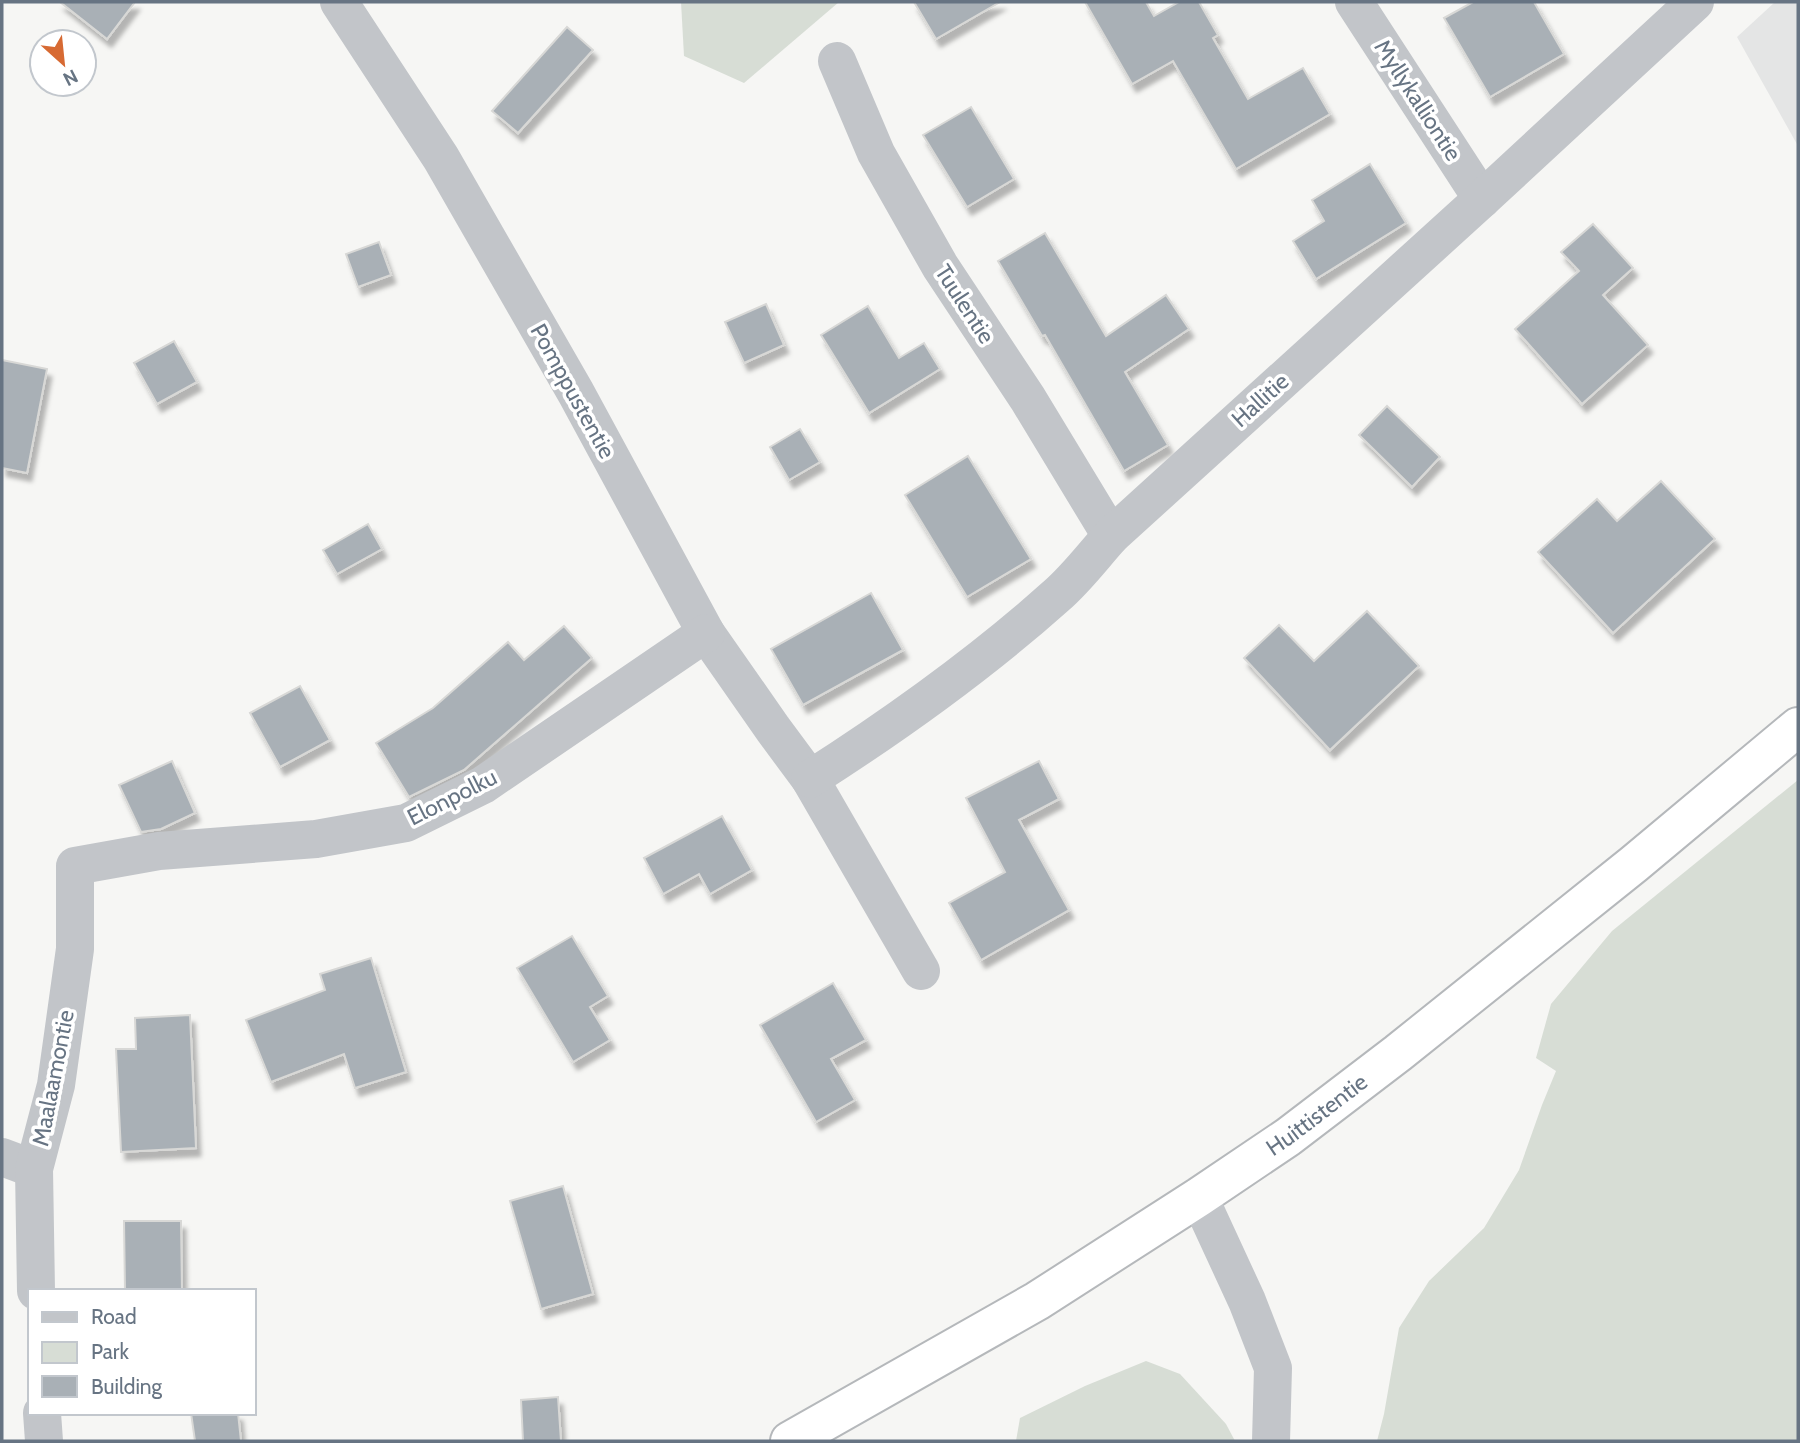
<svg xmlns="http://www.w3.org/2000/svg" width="1800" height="1443" font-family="Cabin,sans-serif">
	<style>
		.built { fill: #e4e5e5 }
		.green { fill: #d7ddd5 }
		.building { fill: #a9b0b6; stroke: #d8d8d6; stroke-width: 2; filter: url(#shadow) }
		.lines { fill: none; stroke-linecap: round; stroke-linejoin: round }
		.highway-casing { stroke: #b5b8bb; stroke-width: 42 }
		.minor { stroke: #c2c5c9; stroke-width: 38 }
		.highway { stroke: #fff; stroke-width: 38 }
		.labels { text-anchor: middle; stroke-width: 7; stroke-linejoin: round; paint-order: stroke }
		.street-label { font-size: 23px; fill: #677483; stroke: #fff }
	</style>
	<defs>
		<filter id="shadow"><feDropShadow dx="4.5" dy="8" stdDeviation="2" flood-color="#0004"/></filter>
	</defs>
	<rect width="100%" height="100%" fill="#f6f6f4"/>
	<polygon class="built" points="1775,2 1798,2 1798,146 1737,37"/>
	<g class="green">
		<polygon points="681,2 839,2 744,83 684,56"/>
		<polygon points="1798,780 1798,1441 1377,1441 1384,1414 1399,1328 1429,1281 1484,1228 1519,1170 1542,1105 1556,1071 1536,1058 1551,1004 1612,931"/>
		<polygon points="1146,1361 1180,1374 1226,1424 1235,1441 1016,1441 1020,1418 1085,1386"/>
	</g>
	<g class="building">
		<polygon points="60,2 135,2 107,39"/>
		<polygon points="914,2 1000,2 936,39"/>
		<polygon points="1085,2 1146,2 1154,16 1179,2 1199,2 1218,35 1213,38 1248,99 1303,68 1330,114 1236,169 1173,61 1132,84"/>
		<polygon points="1473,2 1534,2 1564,54 1490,97 1444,18"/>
		<polygon points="567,27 593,50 518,133 492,111"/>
		<polygon points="971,107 1014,179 967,207 923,135"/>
		<polygon points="1370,164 1406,223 1316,279 1293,241 1324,221 1312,200"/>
		<polygon points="1593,224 1633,268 1603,295 1648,345 1582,404 1515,329 1579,271 1561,252"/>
		<polygon points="1045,233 1106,336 1166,295 1189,329 1125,372 1168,445 1124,471 1045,335 1042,336 998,261"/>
		<polygon points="379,242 391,275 358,287 346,254"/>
		<polygon points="766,304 784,345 744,363 725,322"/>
		<polygon points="868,306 899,358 924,343 940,369 869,413 821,335"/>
		<polygon points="174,341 197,382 157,404 134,363"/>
		<polygon points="2,360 47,369 27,473 2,468"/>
		<polygon points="1387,406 1440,457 1412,487 1359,435"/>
		<polygon points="800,429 820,462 789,480 770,447"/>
		<polygon points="968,456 1031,559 967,597 905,495"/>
		<polygon points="1661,481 1715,539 1613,633 1538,552 1597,499 1617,521"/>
		<polygon points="368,524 382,549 337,574 323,550"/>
		<polygon points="871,593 903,650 803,705 771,649"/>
		<polygon points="1367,611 1419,666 1330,750 1244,658 1279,625 1314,661"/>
		<polygon points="564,626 592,658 464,770 409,797 376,743 433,708 508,642 524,660"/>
		<polygon points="300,686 330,740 280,767 250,713"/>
		<polygon points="172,761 195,813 161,829 141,832 119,785"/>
		<polygon points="1039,761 1059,799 1019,820 1069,910 981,960 949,903 1005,872 966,798"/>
		<polygon points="722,816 752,870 710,894 699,874 663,894 644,858"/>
		<polygon points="572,936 608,996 590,1007 610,1040 573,1062 517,968"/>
		<polygon points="371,958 406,1072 355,1088 344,1054 271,1082 246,1020 325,990 320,974"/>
		<polygon points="833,983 866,1040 831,1059 855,1100 816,1122 760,1025"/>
		<polygon points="190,1015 196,1148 121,1152 116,1049 136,1049 135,1018"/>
		<polygon points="563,1186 593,1294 541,1309 510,1201"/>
		<polygon points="124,1221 181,1221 182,1291 125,1291"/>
		<polygon points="558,1397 561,1441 523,1441 521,1400"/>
		<polygon points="191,1413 238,1413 241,1441 195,1441"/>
	</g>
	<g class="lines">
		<defs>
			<g id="highway">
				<path id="s1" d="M790 1441 1037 1301 1199 1197 1288 1137 1398 1053 1634 864 1798 727"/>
			</g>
		</defs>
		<use href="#highway" class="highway-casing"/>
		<g class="minor">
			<polyline points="339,2 441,158 576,393 706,633 773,729 810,779 921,971"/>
			<polyline points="1354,2 1482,199"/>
			<polyline points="837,61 876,153 940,266 1028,399 1111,536"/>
			<path d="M810 779C896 724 980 664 1056 596 1076 579 1093 556 1111 536L1482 199 1695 2"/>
			<polyline points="2,1157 34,1169"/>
			<polyline points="1199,1197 1247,1301 1273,1368 1271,1441"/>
			<polyline points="36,1291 34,1169 56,1085 75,949 75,866 159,851 316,839 406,823 483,785 706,633"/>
			<polyline points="42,1413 44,1441"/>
		</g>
		<use href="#highway" class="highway"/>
	</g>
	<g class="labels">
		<g class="street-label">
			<text transform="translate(1418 100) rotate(57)" y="8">Myllykalliontie</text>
			<text transform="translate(965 304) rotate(57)" y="8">Tuulentie</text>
			<text transform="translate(573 391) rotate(61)" y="8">Pomppustentie</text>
			<text transform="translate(1260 400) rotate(-42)" y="8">Hallitie</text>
			<text transform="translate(452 797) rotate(-27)" y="8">Elonpolku</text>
			<text transform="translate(53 1078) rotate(-79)" y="8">Maalaamontie</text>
			<text dy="8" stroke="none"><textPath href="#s1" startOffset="620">Huittistentie</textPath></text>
		</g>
	</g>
	<rect width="1800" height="1443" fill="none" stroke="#677483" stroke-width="7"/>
	<rect x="28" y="1289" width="228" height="126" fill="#ffffff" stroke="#c2c7cd" stroke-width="2"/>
	<rect x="42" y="1312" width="35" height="10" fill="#c2c5c9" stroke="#c2c7cd" stroke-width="2"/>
	<text x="91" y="1324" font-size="21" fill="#677483">Road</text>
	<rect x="42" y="1342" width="35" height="21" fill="#d7ddd5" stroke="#c2c7cd" stroke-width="2"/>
	<text x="91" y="1359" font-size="21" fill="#677483">Park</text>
	<rect x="42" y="1376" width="35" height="21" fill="#a9b0b6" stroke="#c2c7cd" stroke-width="2"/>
	<text x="91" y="1394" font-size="21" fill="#677483">Building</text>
	<g transform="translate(63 63) rotate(153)"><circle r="33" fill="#ffffff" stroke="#c2c7cd" stroke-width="2"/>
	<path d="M0-5L12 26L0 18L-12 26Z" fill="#d76a33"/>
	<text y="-10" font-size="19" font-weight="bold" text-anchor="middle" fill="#677483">N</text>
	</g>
</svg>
